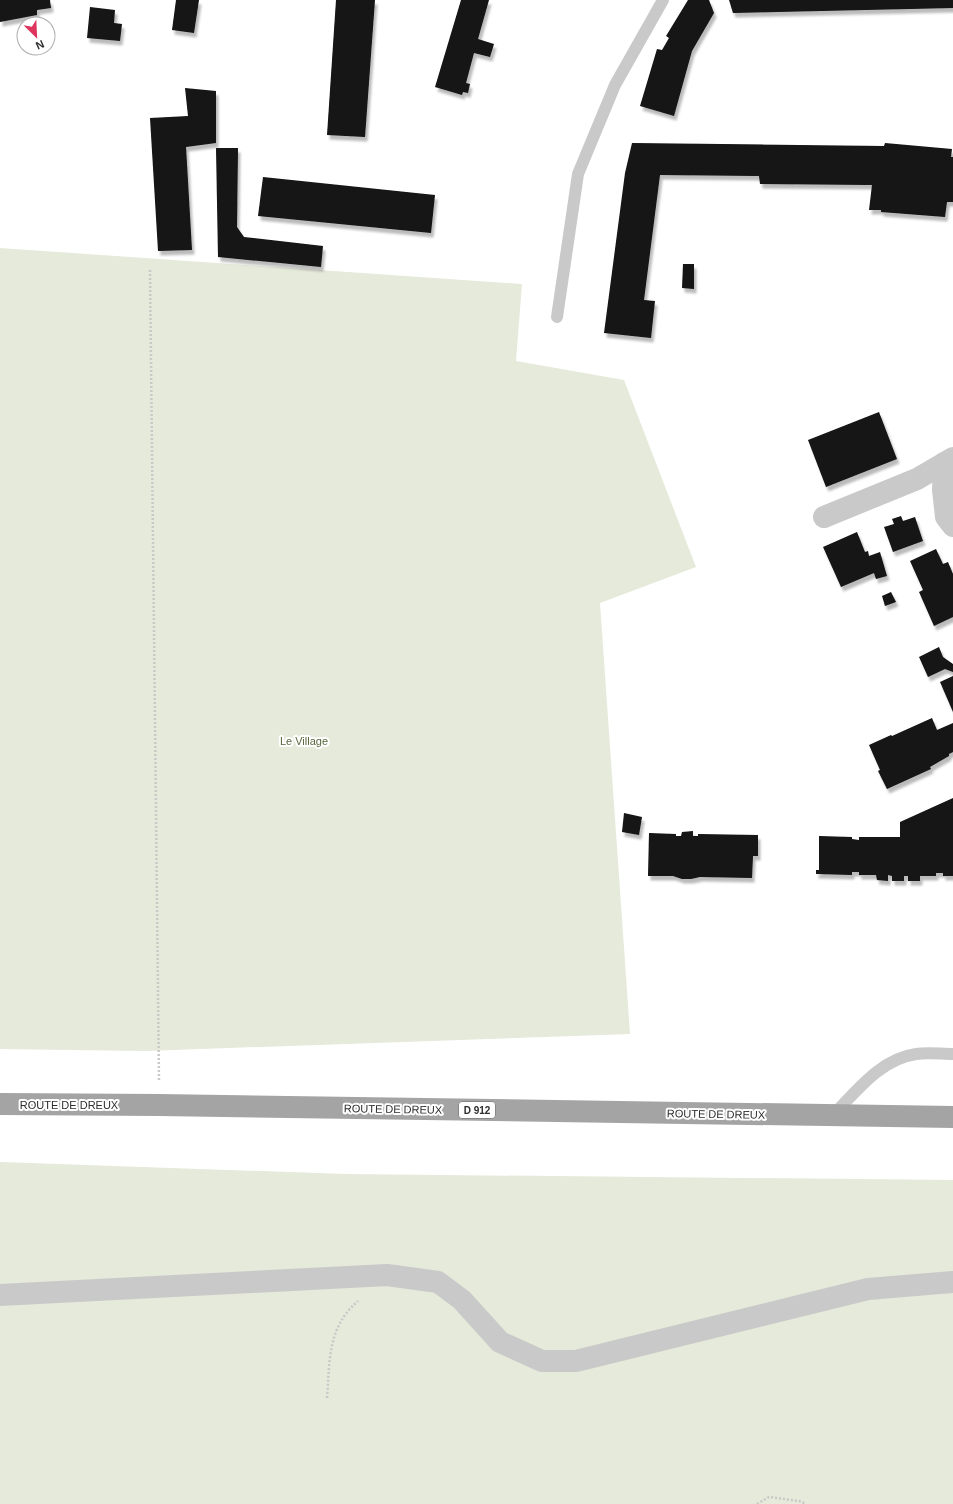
<svg xmlns="http://www.w3.org/2000/svg" width="953" height="1504" font-family="Helvetica,sans-serif">
	<style>
		.green { fill: #e5eada }
		.building { fill: #131313; filter: url(#shadow) }
		.lines { fill: none; stroke-linecap: round; stroke-linejoin: round }
		.path { stroke: #c9c9c9; stroke-width: 2.5; stroke-dasharray: 2 2; stroke-linecap: butt }
		.service { stroke: #c9c9c9; stroke-width: 12 }
		.minor { stroke: #c9c9c9; stroke-width: 22 }
		.primary { stroke: #a4a4a4; stroke-width: 22 }
		.labels { text-anchor: middle; stroke-width: 4; stroke-linejoin: round; paint-order: stroke }
		.shield { fill: #fff; stroke: #6b6b6b; stroke-width: 1 }
		.shield-label { font-size: 10px; font-weight: bold; fill: #2c2c2c }
		.park-label { font-size: 11px; fill: #57663c; stroke: #fff }
		.street-label { font-size: 11px; fill: #2c2c2c; stroke: #fff }
	</style>
	<defs>
		<filter id="shadow"><feDropShadow dx="2.5" dy="4.5" stdDeviation="1" flood-color="#0004"/></filter>
	</defs>
	<rect width="100%" height="100%" fill="#fff"/>
	<g class="green">
		<polygon points="0,248 522,284 516,361 624,380 696,567 600,603 630,1034 145,1051 0,1049"/>
		<polygon points="0,1162 345,1174 953,1180 953,1504 0,1504"/>
	</g>
	<g class="building">
		<polygon points="0,0 50,0 51,8 37,10 37,15 0,22"/>
		<polygon points="176,0 199,0 194,33 172,30"/>
		<polygon points="336,0 375,0 365,137 327,135"/>
		<polygon points="461,0 489,0 478,39 494,44 490,57 474,53 466,83 470,84 468,93 463,92 462,95 435,87"/>
		<polygon points="688,0 709,0 714,13 692,51 674,116 640,106 657,49 662,50 669,38 666,36"/>
		<polygon points="729,0 953,0 953,8 733,13"/>
		<polygon points="90,7 115,10 114,23 122,24 120,41 87,38"/>
		<polygon points="185,88 216,91 216,143 186,147 192,250 158,251 150,118 188,116"/>
		<polygon points="632,143 884,146 885,143 952,149 951,157 953,157 953,202 947,202 945,217 881,212 881,210 869,210 872,185 760,184 759,176 660,175 644,300 655,301 651,338 604,333 625,173"/>
		<polygon points="216,148 238,148 237,227 244,237 323,246 321,267 218,257"/>
		<polygon points="263,177 435,195 431,233 258,216"/>
		<polygon points="683,264 694,264 694,289 682,288"/>
		<polygon points="879,412 897,459 826,487 808,440"/>
		<polygon points="901,516 903,521 915,517 923,541 893,552 884,527 894,524 892,519"/>
		<polygon points="857,532 865,552 868,551 869,556 880,552 887,576 876,579 874,573 841,587 823,547"/>
		<polygon points="936,549 943,564 948,562 953,574 953,617 934,626 919,592 923,590 910,561"/>
		<polygon points="891,592 896,602 885,606 882,596"/>
		<polygon points="939,647 943,657 953,664 953,672 945,669 928,677 919,657"/>
		<polygon points="953,676 953,712 940,682"/>
		<polygon points="932,718 937,730 953,723 953,752 949,754 949,756 930,767 931,769 887,789 878,771 880,770 869,745 891,735 892,736"/>
		<polygon points="953,798 953,876 943,876 943,873 936,873 936,876 920,876 920,881 908,881 908,876 904,876 904,881 892,881 892,876 888,875 888,881 877,880 876,875 859,875 859,872 852,872 852,875 816,874 816,870 819,870 819,836 852,837 852,839 859,840 859,837 900,837 900,822"/>
		<polygon points="624,813 642,817 639,835 622,832"/>
		<polygon points="693,831 693,836 698,836 698,834 758,835 758,856 753,856 752,878 700,877 691,879 682,879 673,876 648,876 649,833 676,834 676,836 681,836 682,832"/>
	</g>
	<g class="lines">
		<g class="path">
			<polyline points="150,270 159,1081"/>
			<path d="M327 1398C330 1360 327 1328 358 1301"/>
			<polyline points="757,1504 769,1497 799,1501 806,1504"/>
		</g>
		<g class="service">
			<polyline points="557,317 578,174 615,85 663,0"/>
			<path d="M833 1115C856 1092 880 1059 916 1054 928 1052 941 1054 953 1054"/>
		</g>
		<g class="minor">
			<polyline points="944,463 943,490 946,517 953,526"/>
			<polyline points="824,517 917,479 953,458"/>
			<polyline points="0,1295 387,1275 438,1282 462,1300 500,1342 542,1361 576,1361 868,1289 953,1282"/>
		</g>
		<polyline class="primary" points="0,1104 159,1105 953,1117"/>
	</g>
	<g class="labels">
		<rect class="shield" x="459" y="1102" width="36" height="16" rx="3"/>
		<g class="shield-label">
			<text x="477" y="1114">D 912</text>
		</g>
		<g class="park-label">
			<text x="304" y="745">Le Village</text>
		</g>
		<g class="street-label">
			<text x="69" y="1109">ROUTE DE DREUX</text>
			<text transform="translate(393 1109) rotate(1)" y="4">ROUTE DE DREUX</text>
			<text transform="translate(716 1114) rotate(1)" y="4">ROUTE DE DREUX</text>
		</g>
	</g>
	<g transform="translate(36 36) rotate(156)"><circle r="19" fill="#ffffff" stroke="#ababab"/>
	<path d="M0-3L7 15L0 10L-7 15Z" fill="#de335d"/>
	<text y="-6" font-size="11" font-weight="bold" text-anchor="middle" fill="#2c2c2c">N</text>
	</g>
</svg>
